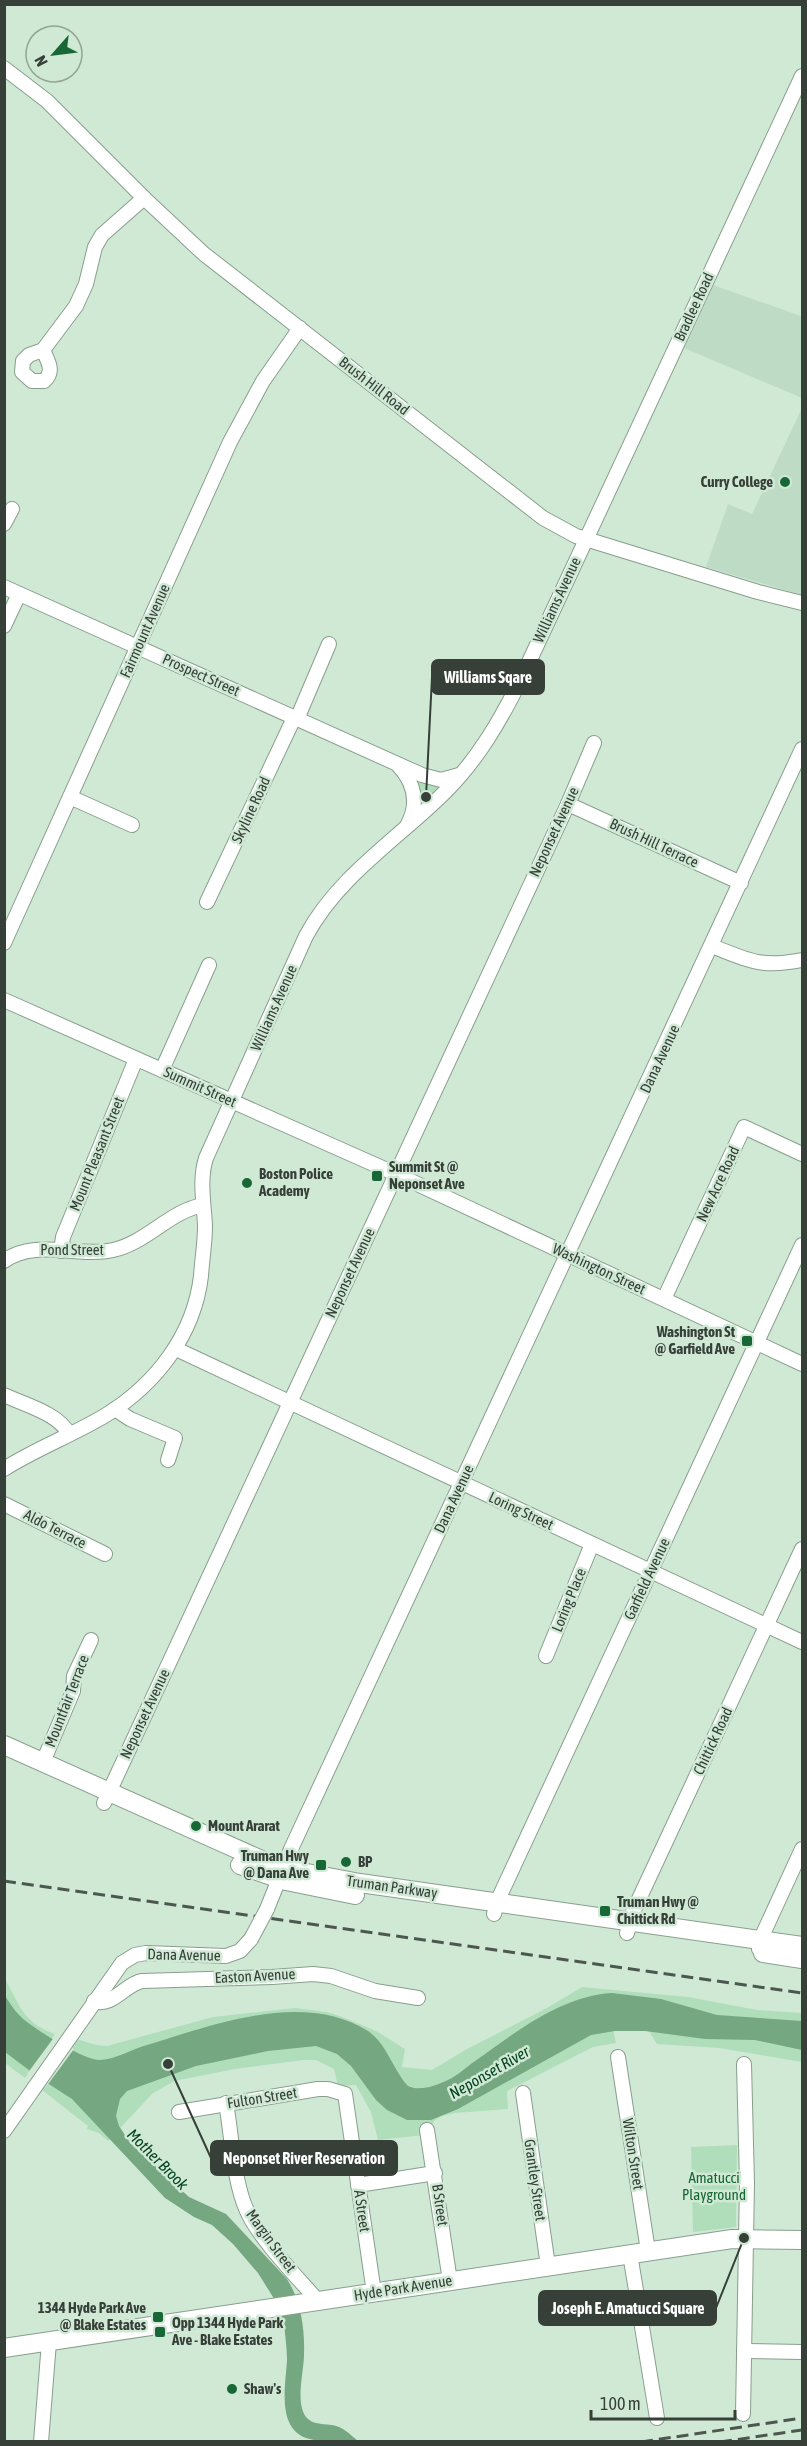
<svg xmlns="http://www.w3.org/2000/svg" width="807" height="2446" font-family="'Asap Condensed',sans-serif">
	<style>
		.built { fill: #bedcc5 }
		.green { fill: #b0deba }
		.water { fill: #75a781 }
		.pier { fill: #d0e9d5 }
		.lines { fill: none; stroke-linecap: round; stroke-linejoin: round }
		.minor-casing { stroke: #889f8d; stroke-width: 16 }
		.major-casing { stroke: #889f8d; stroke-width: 20 }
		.minor { stroke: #fff; stroke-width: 14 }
		.major { stroke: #fff; stroke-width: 18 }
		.rail { stroke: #4c584f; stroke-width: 3; stroke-dasharray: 12 6; stroke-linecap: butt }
		.minor-bridge-casing { stroke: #889f8d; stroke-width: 16; stroke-linecap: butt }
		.minor-bridge { stroke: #fff; stroke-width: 14 }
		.poi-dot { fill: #186736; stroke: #d0e9d5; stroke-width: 2 }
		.labels { text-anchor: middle; stroke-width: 5; stroke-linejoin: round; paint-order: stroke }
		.street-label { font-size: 15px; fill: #363f38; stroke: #d0e9d5 }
		.poi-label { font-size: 15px; font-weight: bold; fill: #363f38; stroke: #d0e9d5; text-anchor: start }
		.park-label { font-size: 15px; fill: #166534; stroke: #d0e9d5 }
		.water-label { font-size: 16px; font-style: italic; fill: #064420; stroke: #d0e9d5 }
		.leader { fill: none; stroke: #363f38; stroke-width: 2 }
		.callout-dot { fill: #363f38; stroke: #d0e9d5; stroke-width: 2 }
		.callout { fill: #363f38; stroke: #363f38; stroke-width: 2 }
		.callout-label { font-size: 16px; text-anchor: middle; font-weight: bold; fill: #fff }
	</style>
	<rect width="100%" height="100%" fill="#d0e9d5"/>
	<g class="built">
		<polygon points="713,285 801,316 802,314 802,398 684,348"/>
		<polygon points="802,408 802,595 706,567 728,504 752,514"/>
	</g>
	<g class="green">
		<polygon points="416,779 442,785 420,808 421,793"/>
		<path d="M4 1977C20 2005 22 2022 55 2034L25 2078 5 2063Z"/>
		<polygon points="582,1987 688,1997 757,2010 802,2013 802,2062 719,2048 657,2044 647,2028 612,2025 616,2043 593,2047 507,2091 508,2109 455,2113 442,2116 435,2120 425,2135 378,2140 371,2112 356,2085 338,2086 334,2069 316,2060 303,2060 235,2069 174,2081 152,2094 108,2141 99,2133 87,2129 88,2126 42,2090 77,2039 96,2045 107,2046 213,2017 295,2008 327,2012 345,2018 378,2032 405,2049 402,2067 432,2070 467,2049 547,2008"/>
		<polygon points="737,2145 736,2227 693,2232 691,2147"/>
	</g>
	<path class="water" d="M612 1993 661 1999 717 2015 802 2021V2050L755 2040 705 2039 645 2031H615L591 2035 458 2109 431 2120H407L387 2110 376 2100 351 2066 337 2054 316 2046 268 2051 196 2066 127 2091 120 2099 116 2116 119 2126 131 2144 189 2197 226 2214 287 2279C301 2301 305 2329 304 2355 304 2372 294 2406 308 2419 316 2426 330 2423 339 2427 346 2430 352 2436 358 2441 341 2441 322 2443 306 2438 276 2427 286 2383 287 2360 287 2348 285 2335 284 2323L279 2322 273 2297 258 2273 233 2244 212 2225 194 2217 165 2198 72 2099 38 2077 5 2052 4 1994C9 2002 14 2010 20 2016 32 2028 84 2060 99 2060 115 2060 132 2049 147 2045 213 2025 303 1990 368 2031 387 2044 393 2070 408 2086 420 2092 437 2085 448 2080 459 2075 467 2066 478 2059 517 2031 562 1996 612 1993Z"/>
	<polygon class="pier" points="55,2036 74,2049 46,2087 27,2074"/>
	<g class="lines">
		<defs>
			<g id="minor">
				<polyline points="4,68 47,101 144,198 204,254 543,518 576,536 758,592 802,603"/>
				<path d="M43 350C48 361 55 372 44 381H32L22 372 23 361 29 355 43 350 76 306 86 284 95 247 102 235 144 198"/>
				<polyline points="4,524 12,509"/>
				<polyline points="4,587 422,775 441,780 459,775"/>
				<polyline points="4,626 19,594"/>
				<polyline points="297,719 329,644"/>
				<path d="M398 765C414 782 419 803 408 824"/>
				<polyline points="70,797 132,825"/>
				<polyline points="568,804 741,883"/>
				<polyline points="207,902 294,718"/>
				<polyline points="4,943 230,442 263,381 300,328"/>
				<path d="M712 946C749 961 762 968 802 960"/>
				<polyline points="4,1000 396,1174 802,1364"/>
				<polyline points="162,1070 209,965"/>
				<polyline points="61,1251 63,1237 136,1059"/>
				<path d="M4 1261C35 1238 78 1258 113 1250 146 1243 170 1211 203 1205"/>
				<polyline points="664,1299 744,1127 802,1154"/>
				<polyline points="176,1349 802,1642"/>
				<path d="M4 1395C25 1405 58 1413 69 1434"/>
				<polyline points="115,1409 130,1419 175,1438 168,1460"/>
				<path d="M4 1469C37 1448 73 1435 106 1415 156 1384 194 1335 201 1276 202 1260 205 1243 205 1226 204 1203 199 1180 206 1158L306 936C338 876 399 838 446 791 479 758 501 719 522 677L802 76"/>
				<polyline points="4,1504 105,1554"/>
				<polyline points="546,1656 592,1544"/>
				<polyline points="43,1762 73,1691 74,1676 91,1640"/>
				<polyline points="104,1803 568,804 594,743"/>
				<polyline points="267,1909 291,1849 802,749"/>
				<polyline points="494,1914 497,1902 802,1245"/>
				<polyline points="627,1933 633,1912 802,1549"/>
				<polyline points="759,1949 763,1934 802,1849"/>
				<path d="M94 2001C112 2008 125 1984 142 1981L272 1977 313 1974 331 1976 375 1991 418 1998"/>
				<polyline points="618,2057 648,2251"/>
				<polyline points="523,2093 548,2266"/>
				<path d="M226 2103C232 2136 233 2180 247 2211 258 2237 298 2278 318 2301"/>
				<polyline points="179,2112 318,2089 328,2089 345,2094 374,2293"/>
				<polyline points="427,2130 450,2281"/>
				<polyline points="4,2131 122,1963 135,1955 146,1953 226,1956 240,1951 251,1939"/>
				<polyline points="358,2185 435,2173"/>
				<polyline points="630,2254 657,2418"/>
				<polyline points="744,2351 802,2352"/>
				<polyline points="743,2414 747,2183 744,2064"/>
				<polyline points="41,2442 49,2342"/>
			</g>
			<g id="major">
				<polyline points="4,1745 266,1862 307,1873 360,1883 802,1946"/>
				<polyline points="240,1865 286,1881 355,1895"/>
				<polyline points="763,1953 802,1959"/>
				<polyline points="4,2348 732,2239 802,2240"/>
			</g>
		</defs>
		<use href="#minor" class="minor-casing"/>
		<use href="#major" class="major-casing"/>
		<use href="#minor" class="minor"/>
		<use href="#major" class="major"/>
		<g class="rail">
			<polyline points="4,1881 802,1993"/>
			<polyline points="641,2442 802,2418"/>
			<polyline points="720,2442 802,2430"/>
		</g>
		<defs>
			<polyline id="minor-bridge" points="251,1939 267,1909"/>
		</defs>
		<use href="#minor-bridge" class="minor-bridge-casing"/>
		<use href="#minor-bridge" class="minor-bridge"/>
	</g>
	<g class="poi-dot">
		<circle cx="785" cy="482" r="6"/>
		<rect x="371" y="1170" width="12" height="12" rx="3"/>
		<circle cx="247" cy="1183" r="6"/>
		<rect x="741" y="1335" width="12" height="12" rx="3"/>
		<circle cx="196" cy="1826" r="6"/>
		<circle cx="346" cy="1862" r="6"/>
		<rect x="315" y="1859" width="12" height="12" rx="3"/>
		<rect x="599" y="1905" width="12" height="12" rx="3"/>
		<rect x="152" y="2311" width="12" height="12" rx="3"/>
		<rect x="154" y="2326" width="12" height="12" rx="3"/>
		<circle cx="232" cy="2389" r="6"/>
	</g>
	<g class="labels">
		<g class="street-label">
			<text transform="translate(694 307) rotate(-65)" y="5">Bradlee Road</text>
			<text transform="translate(374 386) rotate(38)" y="5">Brush Hill Road</text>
			<text transform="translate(557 600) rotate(-65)" y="5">Williams Avenue</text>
			<text transform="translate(145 631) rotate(-66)" y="5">Fairmount Avenue</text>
			<text transform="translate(201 675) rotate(24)" y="5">Prospect Street</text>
			<text transform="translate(251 810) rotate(-65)" y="5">Skyline Road</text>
			<text transform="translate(554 832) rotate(-65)" y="5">Neponset Avenue</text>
			<text transform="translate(654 843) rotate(25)" y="5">Brush Hill Terrace</text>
			<text transform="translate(274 1008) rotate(-66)" y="5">Williams Avenue</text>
			<text transform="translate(660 1059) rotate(-65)" y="5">Dana Avenue</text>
			<text transform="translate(200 1087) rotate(24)" y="5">Summit Street</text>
			<text transform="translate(97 1154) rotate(-68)" y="5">Mount Pleasant Street</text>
			<text transform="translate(718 1184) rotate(-65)" y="5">New Acre Road</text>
			<text x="72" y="1255">Pond Street</text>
			<text transform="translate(599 1269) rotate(25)" y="5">Washington Street</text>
			<text transform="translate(350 1273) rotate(-65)" y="5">Neponset Avenue</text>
			<text transform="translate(454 1499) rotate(-65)" y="5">Dana Avenue</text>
			<text transform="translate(521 1511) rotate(25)" y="5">Loring Street</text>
			<text transform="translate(55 1529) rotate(27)" y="5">Aldo Terrace</text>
			<text transform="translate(647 1579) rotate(-65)" y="5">Garfield Avenue</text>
			<text transform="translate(569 1600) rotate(-68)" y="5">Loring Place</text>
			<text transform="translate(67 1701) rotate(-69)" y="5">Mountfair Terrace</text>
			<text transform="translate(145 1714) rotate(-65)" y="5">Neponset Avenue</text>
			<text transform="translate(713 1741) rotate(-65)" y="5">Chittick Road</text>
			<text transform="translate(392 1887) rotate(8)" y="5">Truman Parkway</text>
			<text transform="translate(184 1955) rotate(1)" y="5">Dana Avenue</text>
			<text transform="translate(255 1976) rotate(-3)" y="5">Easton Avenue</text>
			<text transform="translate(262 2098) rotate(-9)" y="5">Fulton Street</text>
			<text transform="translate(633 2154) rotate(81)" y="5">Wilton Street</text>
			<text transform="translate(535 2180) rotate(82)" y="5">Grantley Street</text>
			<text transform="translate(440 2205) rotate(82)" y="5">B Street</text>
			<text transform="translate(362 2211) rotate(82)" y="5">A Street</text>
			<text transform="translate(271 2241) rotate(54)" y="5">Margin Street</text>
			<text transform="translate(403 2288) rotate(-9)" y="5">Hyde Park Avenue</text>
		</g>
		<g class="poi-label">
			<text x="773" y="487" text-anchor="end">Curry College</text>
			<text x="389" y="1172">Summit St @<tspan x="389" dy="17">Neponset Ave</tspan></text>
			<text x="259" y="1179">Boston Police<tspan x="259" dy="17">Academy</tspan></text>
			<text x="735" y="1337" text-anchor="end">Washington St<tspan x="735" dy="17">@ Garfield Ave</tspan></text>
			<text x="208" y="1831">Mount Ararat</text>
			<text x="309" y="1861" text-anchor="end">Truman Hwy<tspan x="309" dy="17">@ Dana Ave</tspan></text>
			<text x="358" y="1867">BP</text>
			<text x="617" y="1907">Truman Hwy @<tspan x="617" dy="17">Chittick Rd</tspan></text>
			<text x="146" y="2313" text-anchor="end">1344 Hyde Park Ave<tspan x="146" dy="17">@ Blake Estates</tspan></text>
			<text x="172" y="2328">Opp 1344 Hyde Park<tspan x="172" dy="17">Ave - Blake Estates</tspan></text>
			<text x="244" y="2394">Shaw's</text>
		</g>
		<g class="park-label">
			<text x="714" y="2183">Amatucci<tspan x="714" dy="17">Playground</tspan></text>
		</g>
		<g class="water-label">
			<text transform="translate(489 2072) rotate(-30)" y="6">Neponset River</text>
			<text transform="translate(158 2159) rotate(45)" y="6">Mother Brook</text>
		</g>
	</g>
	<path class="leader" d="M426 797L432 677M168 2064L211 2158M744 2238L716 2308"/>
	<g class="callout-dot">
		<circle cx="426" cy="797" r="6"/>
		<circle cx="168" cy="2064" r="6"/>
		<circle cx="744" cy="2238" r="6"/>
	</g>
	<g class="callout">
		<rect x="432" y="660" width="112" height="34" rx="6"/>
		<rect x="211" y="2141" width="186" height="34" rx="6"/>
		<rect x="539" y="2291" width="177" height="34" rx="6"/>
	</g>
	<g class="callout-label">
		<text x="488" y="683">Williams Sqare</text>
		<text x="304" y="2164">Neponset River Reservation</text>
		<text x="628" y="2314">Joseph E. Amatucci Square</text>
	</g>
	<rect width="807" height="2446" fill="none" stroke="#363f38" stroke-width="12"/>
	<g transform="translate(54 54) rotate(242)"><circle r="28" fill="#d0e9d5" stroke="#92a596" stroke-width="1.5"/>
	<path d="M0-4.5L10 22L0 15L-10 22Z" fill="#186736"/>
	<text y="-9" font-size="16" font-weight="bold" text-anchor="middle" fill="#363f38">N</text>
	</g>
	<path d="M591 2410v9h144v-9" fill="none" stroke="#363f38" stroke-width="3"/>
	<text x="600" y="2410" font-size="18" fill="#363f38" stroke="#d0e9d5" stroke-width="4.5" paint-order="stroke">100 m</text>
</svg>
